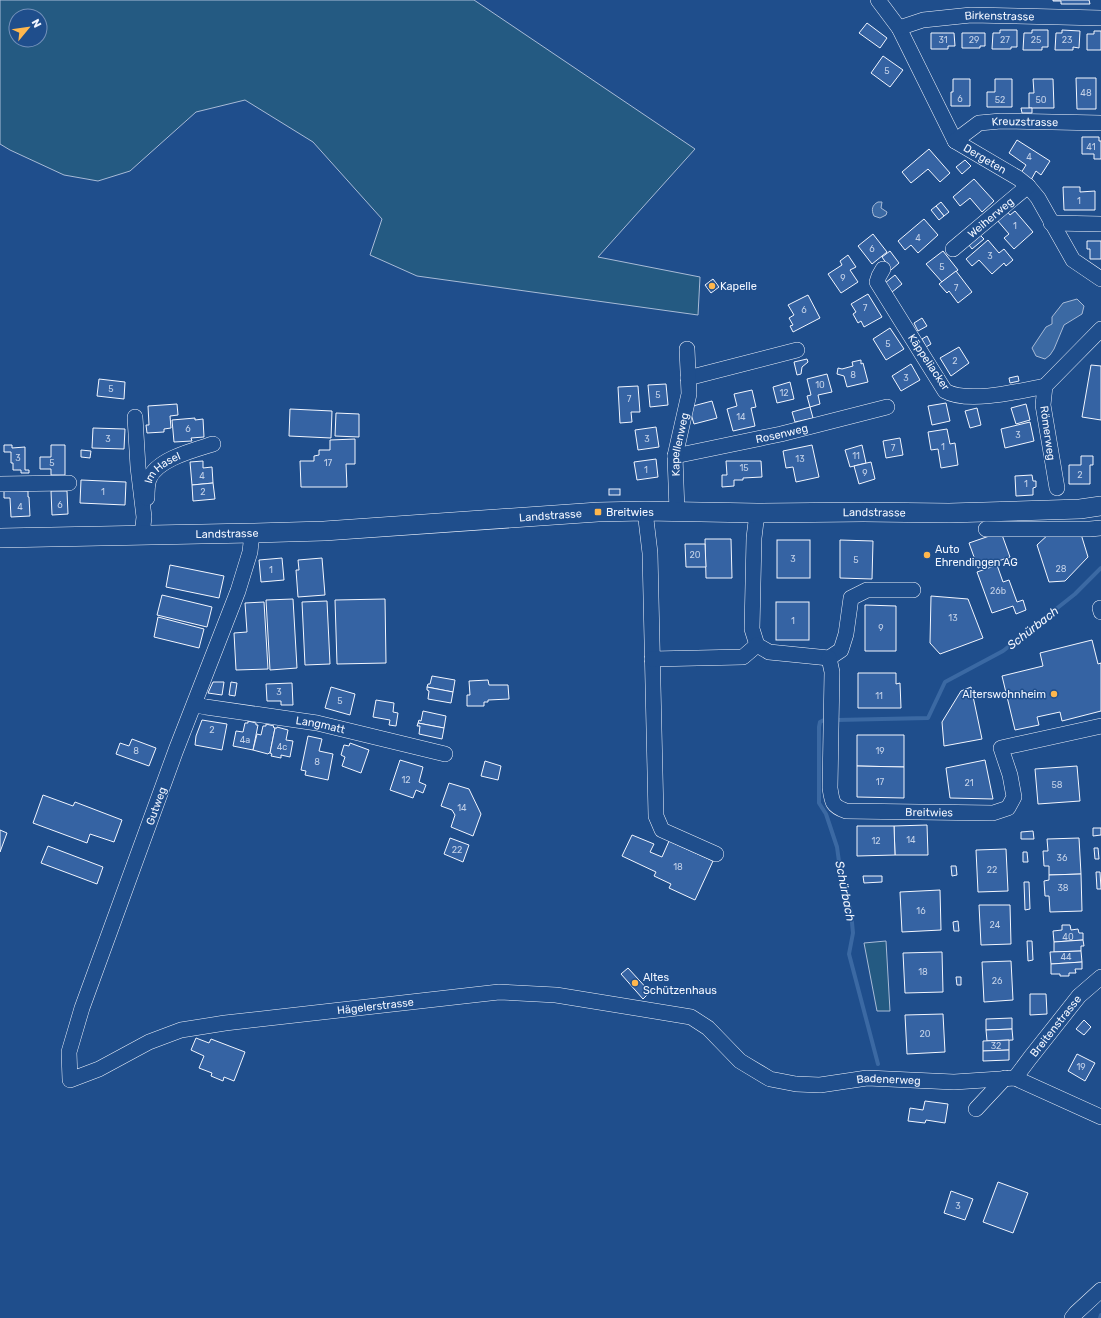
<svg xmlns="http://www.w3.org/2000/svg" width="1101" height="1318" font-family="Rubik,sans-serif">
	<style>
		.green { fill: #245a82; stroke: #a8bbd7; fill-rule: evenodd }
		.water { fill: #3b69a3; stroke: #a8bbd7 }
		.lines { fill: none; stroke-linecap: round; stroke-linejoin: round }
		.stream { stroke: #3b69a3; stroke-width: 4 }
		.building { fill: #3563a3; stroke: #f2f6ff }
		.minor-casing { stroke: #f2f6ff; stroke-width: 16 }
		.major-casing { stroke: #f2f6ff; stroke-width: 20 }
		.minor { stroke: #1f4e8c; stroke-width: 15 }
		.major { stroke: #1f4e8c; stroke-width: 19 }
		.poi-dot { fill: #ffb74d; stroke: #1f4e8c; stroke-width: 1.5 }
		.labels { text-anchor: middle; stroke-width: 3; stroke-linejoin: round; paint-order: stroke }
		.number-label { font-size: 9px; fill: #c3d1e8 }
		.street-label { font-size: 11px; fill: #f2f6ff; stroke: #1f4e8c }
		.poi-label { font-size: 11px; fill: #f2f6ff; stroke: #1f4e8c; text-anchor: start }
		.water-label { font-size: 12px; font-style: italic; fill: #f2f6ff; stroke: #1f4e8c }
	</style>
	<rect width="100%" height="100%" fill="#1f4e8c"/>
	<g class="green">
		<path d="M0 0H474L695 149 598 257 700 277 698 315 417 276 370 255 382 219 313 142 245 100 196 112 130 171 98 181 64 175 10 150 0 144ZM16 16H40V40H16Z"/>
		<polygon points="886,941 890,1011 877,1011 864,943"/>
	</g>
	<g class="water">
		<path d="M878 202H882L881 208 887 212 886 215 880 218 874 216C871 210 872 205 878 202Z"/>
		<polygon points="1077,299 1084,306 1082,314 1064,325 1054,349 1050,355 1045,359 1036,356 1032,348 1046,327 1052,324 1052,317 1063,303"/>
	</g>
	<g class="lines">
		<g class="stream">
			<polyline points="824,720 820,722 819,727 819,803 826,814 837,847 841,876 851,912 853,933 849,954 878,1064"/>
			<polyline points="837,720 928,718 945,682 1003,651 1075,594 1101,568"/>
			<polyline points="1100,1318 1101,1315"/>
		</g>
	</g>
	<g class="building">
		<polygon points="1053,0 1089,0 1090,4 1061,4 1061,1 1053,1"/>
		<polygon points="867,23 887,38 880,48 859,33"/>
		<polygon points="1000,30 1017,30 1017,47 1011,47 1011,49 992,49 993,33 1000,33"/>
		<polygon points="1032,30 1048,30 1048,47 1042,47 1042,50 1023,50 1024,33 1032,33"/>
		<polygon points="1062,30 1080,31 1079,48 1073,47 1073,50 1055,50 1056,33 1062,33"/>
		<polygon points="1094,31 1101,31 1101,50 1087,50 1087,34 1094,34"/>
		<polygon points="931,33 954,33 955,46 948,46 948,49 931,49"/>
		<polygon points="962,33 985,33 985,46 980,46 980,48 962,48"/>
		<polygon points="883,56 903,70 890,87 871,73"/>
		<polygon points="1076,78 1096,78 1096,109 1077,109"/>
		<polygon points="953,79 970,79 970,106 951,106 951,92 953,92"/>
		<polygon points="995,79 1012,79 1012,107 987,107 987,92 995,92"/>
		<polygon points="1033,79 1053,79 1054,108 1029,108 1029,93 1034,93"/>
		<polygon points="1021,108 1032,108 1032,113 1022,113"/>
		<polygon points="1082,137 1099,137 1099,141 1101,141 1101,159 1094,159 1094,154 1082,154"/>
		<polygon points="1017,140 1050,161 1041,175 1036,171 1031,180 1021,173 1026,165 1009,153"/>
		<polygon points="929,149 950,173 940,182 928,169 911,183 902,172"/>
		<polygon points="965,160 971,166 962,174 956,167"/>
		<polygon points="974,179 994,201 982,212 970,198 960,206 953,197"/>
		<polygon points="1063,187 1080,187 1080,192 1095,191 1095,210 1064,210"/>
		<polygon points="941,202 949,212 944,216 936,206"/>
		<polygon points="936,206 944,216 939,220 931,210"/>
		<polygon points="1007,211 1010,215 1015,211 1033,232 1014,249 1004,238 1009,234 997,220"/>
		<polygon points="924,219 938,235 918,253 911,245 905,250 898,241"/>
		<polygon points="873,234 887,252 872,264 858,246"/>
		<polygon points="980,235 984,239 972,249 969,245"/>
		<polygon points="988,240 999,253 1004,249 1013,260 1006,266 1004,263 992,274 979,260 972,266 966,259"/>
		<polygon points="1087,241 1101,241 1101,259 1090,259 1090,249 1087,249"/>
		<polygon points="890,251 899,263 891,270 882,257"/>
		<polygon points="943,251 958,270 942,282 926,264"/>
		<polygon points="848,255 856,267 850,270 858,282 841,293 828,274 842,265 840,261"/>
		<polygon points="956,271 972,292 958,303 949,291 947,293 939,284"/>
		<polygon points="895,275 902,284 892,292 885,283"/>
		<polygon points="713,279 719,287 711,293 705,285"/>
		<polygon points="868,294 882,317 864,327 861,321 858,323 853,314 856,312 851,304"/>
		<polygon points="808,295 820,318 793,332 790,326 793,325 789,318 794,315 788,305"/>
		<polygon points="922,318 927,326 918,331 914,323"/>
		<polygon points="890,328 904,349 886,360 873,339"/>
		<polygon points="927,336 931,344 926,347 922,339"/>
		<polygon points="959,347 969,363 951,376 940,358"/>
		<polygon points="807,359 808,362 802,367 801,374 797,375 794,362"/>
		<polygon points="861,360 861,364 863,363 868,382 847,387 844,376 837,374 838,368 842,369 853,366 852,362"/>
		<polygon points="911,364 920,380 901,391 892,376"/>
		<polygon points="1091,365 1101,366 1101,420 1082,417"/>
		<polygon points="827,374 832,392 818,395 820,404 810,407 807,396 811,395 807,379"/>
		<polygon points="1018,376 1019,381 1010,383 1009,378"/>
		<polygon points="99,379 125,382 124,399 97,396"/>
		<polygon points="790,382 794,399 777,403 773,387"/>
		<polygon points="666,384 668,405 650,407 648,385"/>
		<polygon points="638,386 640,412 631,412 632,422 620,423 618,387"/>
		<polygon points="752,390 756,407 751,408 755,426 733,431 727,409 737,406 734,394"/>
		<polygon points="712,401 717,418 694,424 691,414 693,406"/>
		<polygon points="946,403 950,421 932,425 928,406"/>
		<polygon points="177,404 178,415 170,416 171,428 164,429 164,432 147,433 146,425 149,425 148,406"/>
		<polygon points="1026,404 1030,420 1016,424 1011,408"/>
		<polygon points="810,407 813,418 795,422 792,412"/>
		<polygon points="977,408 981,425 970,428 965,411"/>
		<polygon points="290,409 332,411 331,438 289,436"/>
		<polygon points="336,413 359,414 359,437 335,436"/>
		<polygon points="195,418 195,420 203,419 204,437 191,438 192,441 174,442 172,420"/>
		<polygon points="1030,422 1034,441 1005,448 1001,429"/>
		<polygon points="656,427 659,447 638,450 635,430"/>
		<polygon points="93,428 125,429 124,449 92,448"/>
		<polygon points="947,429 950,444 955,443 958,465 941,468 938,449 931,450 928,432"/>
		<polygon points="900,438 903,455 886,458 883,441"/>
		<polygon points="355,439 355,464 346,464 347,487 301,487 300,461 314,461 314,456 319,455 319,450 330,450 330,440"/>
		<polygon points="4,445 12,445 12,448 25,447 25,470 29,470 29,473 21,473 21,470 13,470 13,463 11,463 11,452 4,452"/>
		<polygon points="51,445 65,445 65,475 51,475 51,469 40,469 40,457 51,457"/>
		<polygon points="812,445 819,477 796,482 793,467 786,468 783,451"/>
		<polygon points="862,445 866,463 850,467 845,450"/>
		<polygon points="81,450 91,451 90,458 81,457"/>
		<polygon points="1081,456 1093,456 1093,465 1090,465 1090,484 1069,484 1069,465 1081,465"/>
		<polygon points="656,459 658,477 637,480 634,462"/>
		<polygon points="203,461 203,468 212,467 213,483 192,485 190,462"/>
		<polygon points="726,461 761,461 762,477 743,478 743,480 734,480 734,486 722,487 722,475 727,475"/>
		<polygon points="871,462 875,479 859,484 854,466"/>
		<polygon points="1032,475 1033,481 1036,481 1036,487 1033,488 1033,495 1016,496 1015,476"/>
		<polygon points="81,480 126,482 125,505 80,503"/>
		<polygon points="213,483 215,499 193,501 192,485"/>
		<rect x="609" y="489" width="11" height="6"/>
		<polygon points="4,490 28,491 28,497 29,497 30,516 11,517 10,498 4,498"/>
		<polygon points="51,491 67,491 68,514 52,515"/>
		<polygon points="1001,532 1010,557 978,568 969,543"/>
		<polygon points="1051,532 1081,534 1088,557 1065,581 1049,582 1037,545"/>
		<polygon points="705,539 731,539 732,578 706,578"/>
		<rect x="777" y="540" width="33" height="38"/>
		<polygon points="840,540 873,541 872,579 840,578"/>
		<polygon points="685,544 705,544 706,567 686,567"/>
		<polygon points="282,558 284,580 261,582 259,560"/>
		<polygon points="322,558 325,595 298,597 296,570 299,570 298,560"/>
		<polygon points="170,565 224,576 219,598 166,587"/>
		<polygon points="997,565 1003,582 1009,580 1017,602 1023,600 1026,610 1016,614 1013,606 992,613 977,572"/>
		<polygon points="162,595 212,607 207,627 157,615"/>
		<polygon points="931,596 968,599 983,638 940,654 930,643"/>
		<polygon points="293,599 297,668 270,670 266,600"/>
		<polygon points="385,599 386,663 337,664 335,600"/>
		<polygon points="327,601 330,664 305,665 302,602"/>
		<polygon points="264,602 268,669 236,670 234,633 247,632 245,603"/>
		<rect x="776" y="602" width="33" height="38"/>
		<polygon points="865,605 896,606 896,651 865,651"/>
		<polygon points="158,617 204,629 199,648 154,637"/>
		<polygon points="1092,640 1098,664 1101,663 1101,711 1062,721 1060,712 1037,717 1039,725 1015,730 1002,676 1043,666 1040,653"/>
		<polygon points="858,673 896,673 896,684 900,683 901,708 858,708"/>
		<polygon points="432,676 455,680 453,692 427,687 428,684 430,684"/>
		<polygon points="488,680 489,685 508,685 509,699 488,700 488,702 484,702 484,706 467,706 467,695 470,695 469,681"/>
		<polygon points="213,682 224,682 222,695 208,693"/>
		<polygon points="231,682 237,683 235,696 229,695"/>
		<polygon points="292,683 293,705 281,705 281,701 267,701 266,684"/>
		<polygon points="331,687 355,694 350,715 325,708"/>
		<polygon points="427,687 453,692 451,703 428,699 429,691 427,690"/>
		<polygon points="971,687 982,739 944,746 942,722 961,691"/>
		<polygon points="376,700 394,703 393,712 398,713 396,726 389,725 390,720 373,717"/>
		<polygon points="423,711 446,716 444,728 418,723 419,720 421,721"/>
		<polygon points="202,720 227,724 222,750 195,745 196,736"/>
		<polygon points="248,721 256,723 256,725 258,725 253,750 233,746 236,731 243,732 245,723 248,723"/>
		<polygon points="418,723 444,728 442,739 419,734 420,726 417,726"/>
		<polygon points="266,724 274,726 273,727 275,728 270,753 269,753 268,754 253,750 257,734 261,735 263,726 266,726"/>
		<polygon points="277,727 288,730 286,740 293,741 290,757 281,755 281,758 271,756 272,754 270,753 275,728 277,728"/>
		<polygon points="857,735 904,735 904,767 857,766"/>
		<polygon points="308,736 322,739 319,751 333,754 328,780 305,775 306,771 301,770"/>
		<polygon points="132,739 156,748 149,766 116,754 120,743 129,746"/>
		<polygon points="350,743 369,750 361,773 342,766 345,757 341,755 344,745 349,746"/>
		<polygon points="400,760 423,767 419,782 426,785 423,793 416,790 413,798 390,790"/>
		<polygon points="985,760 993,799 950,798 946,768"/>
		<polygon points="485,761 501,766 498,780 481,776"/>
		<polygon points="857,766 904,767 904,798 857,797"/>
		<polygon points="1077,766 1080,801 1038,804 1035,769"/>
		<polygon points="449,783 469,789 481,814 473,836 451,827 455,815 452,810 441,806"/>
		<polygon points="43,795 73,806 75,802 122,820 114,842 90,834 87,843 33,823"/>
		<polygon points="927,825 928,855 895,855 894,826"/>
		<polygon points="857,826 894,826 895,855 857,856"/>
		<polygon points="1093,828 1101,828 1101,835 1093,836"/>
		<polygon points="0,830 7,833 0,852"/>
		<polygon points="1033,831 1034,839 1021,839 1021,832"/>
		<polygon points="632,835 654,844 650,852 662,857 669,841 713,861 695,900 669,888 671,884 654,876 656,872 622,856"/>
		<polygon points="450,838 469,845 463,862 444,854"/>
		<polygon points="1079,838 1081,874 1049,875 1049,866 1044,866 1043,851 1048,851 1047,839"/>
		<polygon points="48,846 103,867 97,884 41,863"/>
		<polygon points="1094,848 1098,848 1099,859 1095,859"/>
		<polygon points="1006,849 1008,891 978,892 976,850"/>
		<polygon points="1023,852 1027,852 1028,862 1023,862"/>
		<polygon points="951,866 956,866 957,875 952,876"/>
		<polygon points="1096,872 1100,872 1101,889 1097,889"/>
		<polygon points="1081,874 1082,911 1050,912 1049,896 1045,896 1044,881 1049,880 1049,875"/>
		<polygon points="863,876 882,876 882,882 864,883"/>
		<polygon points="1024,882 1029,882 1030,909 1025,910"/>
		<polygon points="940,890 941,930 902,932 900,892"/>
		<polygon points="979,905 1010,905 1011,944 981,945"/>
		<polygon points="958,921 959,931 954,931 953,922"/>
		<polygon points="1062,925 1070,925 1071,930 1078,929 1079,933 1083,933 1083,940 1054,942 1053,931 1062,930"/>
		<polygon points="1083,940 1084,946 1081,946 1081,951 1054,952 1054,942"/>
		<polygon points="1027,941 1032,941 1033,960 1028,961"/>
		<polygon points="1081,951 1082,962 1051,964 1050,952"/>
		<polygon points="942,952 943,992 905,993 903,953"/>
		<polygon points="1011,961 1013,1000 984,1002 982,962"/>
		<polygon points="1082,962 1082,969 1075,969 1076,973 1069,973 1069,976 1060,976 1060,974 1051,974 1051,964"/>
		<polygon points="628,968 650,992 643,999 621,974"/>
		<polygon points="956,977 961,977 961,985 957,985"/>
		<polygon points="1030,994 1046,994 1047,1014 1030,1015"/>
		<polygon points="943,1014 945,1052 907,1054 905,1015"/>
		<polygon points="1012,1018 1012,1029 986,1030 986,1019"/>
		<polygon points="1084,1020 1091,1027 1084,1035 1076,1029"/>
		<polygon points="1012,1029 1013,1040 987,1041 986,1030"/>
		<polygon points="196,1038 209,1043 211,1039 245,1052 234,1081 224,1077 223,1081 211,1076 212,1073 199,1068 204,1056 191,1050"/>
		<polygon points="1009,1040 1009,1050 983,1051 983,1041"/>
		<polygon points="1009,1050 1009,1060 983,1061 983,1051"/>
		<polygon points="1077,1054 1095,1063 1085,1081 1068,1071"/>
		<polygon points="925,1101 948,1104 945,1123 926,1120 925,1123 908,1121 910,1108 923,1110"/>
		<polygon points="998,1182 1028,1193 1013,1233 983,1222"/>
		<polygon points="951,1191 973,1199 965,1220 944,1213"/>
	</g>
	<g class="lines">
		<defs>
			<g id="minor">
				<path id="s1" d="M878 0 899 28 955 141 1018 178 1028 186 1038 198 1073 260 1101 279"/>
				<path id="s2" d="M899 28 923 20 971 15 1101 18"/>
				<path id="s3" d="M955 141 979 123 1001 121 1101 123"/>
				<polyline points="1051,223 1101,224"/>
				<path id="s4" d="M953 249 1028 186"/>
				<path d="M883 269 879 276 877 282 945 391C968 404 1020 391 1045 386"/>
				<polyline points="688,378 797,350"/>
				<polyline points="135,417 138,467 144,517 142,535"/>
				<path id="s5" d="M675 456 781 434 887 407"/>
				<polyline points="0,484 69,483"/>
				<polyline points="1057,488 1043,405 1045,386 1101,329"/>
				<path id="s6" d="M147 498C147 492 147 485 149 479 157 459 194 450 213 444"/>
				<polyline points="645,511 650,553 656,816 662,830 716,854"/>
				<path id="s7" d="M677 511 675 456 689 394 687 349"/>
				<polyline points="757,513 754,538 752,629 757,645 769,652 829,658 841,650 846,634 851,598 867,590 913,590"/>
				<polyline points="986,529 1090,529 1101,528"/>
				<path id="s8" d="M252 533 250 552 238 591 176 750 82 1008 69 1052 70 1080 99 1069 149 1042 181 1030 225 1023 499 992 556 995 691 1017 708 1028 740 1061 770 1079 796 1084 820 1085 867 1078 954 1082 1015 1078 1101 1117"/>
				<polyline points="1100,608 1101,612"/>
				<path id="s9" d="M829 658 832 672 830 788C832 802 832 806 846 811L993 813 1008 808 1014 797 1010 775 1001 748 1101 726"/>
				<polyline points="652,659 743,657 757,645"/>
				<path id="s10" d="M195 705 206 707 317 723 445 754"/>
				<path id="s11" d="M1015 1078 1030 1058 1079 996 1101 977"/>
				<polyline points="976,1109 1005,1078"/>
				<polyline points="1072,1318 1076,1313 1101,1290"/>
			</g>
			<g id="major">
				<path id="s12" d="M0 538 252 533 324 531 598 512 645 511 757 513 863 512 949 513 1080 509 1101 506"/>
			</g>
		</defs>
		<use href="#minor" class="minor-casing"/>
		<use href="#major" class="major-casing"/>
		<use href="#minor" class="minor"/>
		<use href="#major" class="major"/>
	</g>
	<g class="poi-dot">
		<circle cx="712" cy="286" r="4"/>
		<rect x="594" y="508" width="8" height="8" rx="2"/>
		<circle cx="927" cy="555" r="4"/>
		<circle cx="1054" cy="694" r="4"/>
		<circle cx="635" cy="983" r="4"/>
	</g>
	<g class="labels">
		<g class="number-label">
			<text x="943" y="43">31</text>
			<text x="974" y="43">29</text>
			<text x="1005" y="43">27</text>
			<text x="1036" y="43">25</text>
			<text x="1067" y="43">23</text>
			<text x="887" y="74">5</text>
			<text x="1086" y="96">48</text>
			<text x="960" y="102">6</text>
			<text x="1000" y="103">52</text>
			<text x="1041" y="103">50</text>
			<text x="1091" y="150">41</text>
			<text x="1029" y="160">4</text>
			<text x="1079" y="204">1</text>
			<text x="1015" y="229">1</text>
			<text x="918" y="241">4</text>
			<text x="872" y="252">6</text>
			<text x="990" y="259">3</text>
			<text x="942" y="270">5</text>
			<text x="843" y="281">9</text>
			<text x="956" y="291">7</text>
			<text x="865" y="311">7</text>
			<text x="804" y="313">6</text>
			<text x="888" y="347">5</text>
			<text x="955" y="364">2</text>
			<text x="853" y="378">8</text>
			<text x="906" y="381">3</text>
			<text x="820" y="388">10</text>
			<text x="111" y="392">5</text>
			<text x="784" y="396">12</text>
			<text x="658" y="398">5</text>
			<text x="629" y="402">7</text>
			<text x="741" y="420">14</text>
			<text x="188" y="432">6</text>
			<text x="1018" y="438">3</text>
			<text x="108" y="442">3</text>
			<text x="647" y="442">3</text>
			<text x="943" y="450">1</text>
			<text x="893" y="451">7</text>
			<text x="856" y="459">11</text>
			<text x="18" y="461">3</text>
			<text x="800" y="462">13</text>
			<text x="52" y="466">5</text>
			<text x="328" y="466">17</text>
			<text x="744" y="471">15</text>
			<text x="646" y="473">1</text>
			<text x="865" y="476">9</text>
			<text x="1080" y="478">2</text>
			<text x="202" y="479">4</text>
			<text x="1026" y="487">1</text>
			<text x="103" y="495">1</text>
			<text x="203" y="495">2</text>
			<text x="60" y="508">6</text>
			<text x="20" y="510">4</text>
			<text x="695" y="558">20</text>
			<text x="793" y="562">3</text>
			<text x="856" y="563">5</text>
			<text x="1061" y="572">28</text>
			<text x="271" y="573">1</text>
			<text x="998" y="594">26b</text>
			<text x="953" y="621">13</text>
			<text x="793" y="624">1</text>
			<text x="881" y="631">9</text>
			<text x="279" y="695">3</text>
			<text x="879" y="699">11</text>
			<text x="340" y="704">5</text>
			<text x="212" y="733">2</text>
			<text x="245" y="743">4a</text>
			<text x="282" y="750">4c</text>
			<text x="136" y="754">8</text>
			<text x="880" y="754">19</text>
			<text x="317" y="765">8</text>
			<text x="406" y="783">12</text>
			<text x="880" y="785">17</text>
			<text x="969" y="786">21</text>
			<text x="1057" y="788">58</text>
			<text x="462" y="811">14</text>
			<text x="911" y="843">14</text>
			<text x="876" y="844">12</text>
			<text x="457" y="853">22</text>
			<text x="1062" y="861">36</text>
			<text x="678" y="870">18</text>
			<text x="992" y="873">22</text>
			<text x="1063" y="891">38</text>
			<text x="921" y="914">16</text>
			<text x="995" y="928">24</text>
			<text x="1068" y="940">40</text>
			<text x="1066" y="960">44</text>
			<text x="923" y="975">18</text>
			<text x="997" y="984">26</text>
			<text x="925" y="1037">20</text>
			<text x="996" y="1049">32</text>
			<text x="1081" y="1070">19</text>
			<text x="958" y="1209">3</text>
		</g>
		<g class="street-label">
			<text dy="4" stroke="none"><textPath href="#s2" startOffset="102">Birkenstrasse</textPath></text>
			<text dy="4" stroke="none"><textPath href="#s3" startOffset="76">Kreuzstrasse</textPath></text>
			<text dy="4" stroke="none"><textPath href="#s1" startOffset="196">Dergeten</textPath></text>
			<text dy="4" stroke="none"><textPath href="#s4" startOffset="49">Weiherweg</textPath></text>
			<text transform="translate(929 362) rotate(56)" y="4">Käppeliacker</text>
			<text dy="4" stroke="none"><textPath href="#s5" startOffset="109">Rosenweg</textPath></text>
			<text transform="translate(1048 433) rotate(82)" y="4">Römerweg</text>
			<text dy="4" stroke="none"><textPath href="#s7" startOffset="67">Kapellenweg</textPath></text>
			<text dy="4" stroke="none"><textPath href="#s6" startOffset="37">Im Hasel</textPath></text>
			<text dy="4" stroke="none"><textPath href="#s12" startOffset="875">Landstrasse</textPath></text>
			<text dy="4" stroke="none"><textPath href="#s12" startOffset="551">Landstrasse</textPath></text>
			<text dy="4" stroke="none"><textPath href="#s12" startOffset="227">Landstrasse</textPath></text>
			<text dy="4" stroke="none"><textPath href="#s10" startOffset="127">Langmatt</textPath></text>
			<text transform="translate(156 806) rotate(-70)" y="4">Gutweg</text>
			<text dy="4" stroke="none"><textPath href="#s9" startOffset="244">Breitwies</textPath></text>
			<text dy="4" stroke="none"><textPath href="#s8" startOffset="897">Hägelerstrasse</textPath></text>
			<text dy="4" stroke="none"><textPath href="#s11" startOffset="66">Breitenstrasse</textPath></text>
			<text dy="4" stroke="none"><textPath href="#s8" startOffset="1436">Badenerweg</textPath></text>
		</g>
		<g class="poi-label">
			<text x="720" y="290">Kapelle</text>
			<text x="606" y="516">Breitwies</text>
			<text x="935" y="553">Auto<tspan x="935" dy="13">Ehrendingen AG</tspan></text>
			<text x="1046" y="698" text-anchor="end">Alterswohnheim</text>
			<text x="643" y="981">Altes<tspan x="643" dy="13">Schützenhaus</tspan></text>
		</g>
		<g class="water-label">
			<text transform="translate(1033 628) rotate(-38)" y="4">Schürbach</text>
			<text transform="translate(845 891) rotate(79)" y="4">Schürbach</text>
		</g>
	</g>
	<g transform="translate(28 28) rotate(61)"><circle r="19" fill="#1f4e8c" stroke="#7391ba"/>
	<path d="M0-3L7 15L0 10L-7 15Z" fill="#ffb74d"/>
	<text y="-6" font-size="11" font-weight="bold" text-anchor="middle" fill="#f2f6ff">N</text>
	</g>
</svg>
